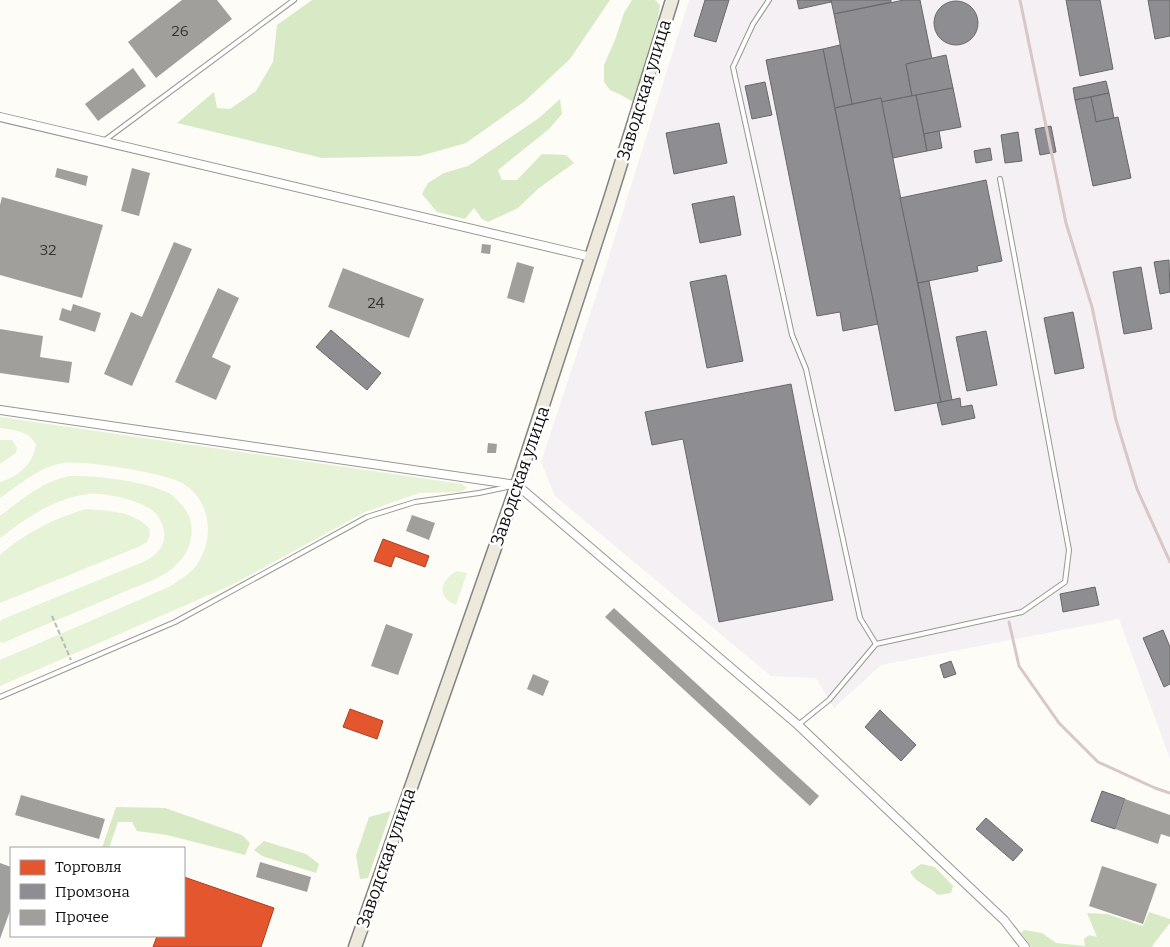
<svg xmlns="http://www.w3.org/2000/svg" width="1170" height="947" font-family="Bitter,serif">
	<style>
		.industrial { fill: #f5f0f3 }
		.green { fill: #e7f3d7 }
		.forest { fill: #d8eac5 }
		.shops { fill: #e4572e; stroke: #a54225 }
		.industry { fill: #8d8d92; stroke: #68686b }
		.building { fill: #a19f9c }
		.lines { fill: none; stroke-linecap: round; stroke-linejoin: round }
		.service-casing { stroke: #979795; stroke-width: 6 }
		.minor-casing { stroke: #979795; stroke-width: 10 }
		.primary-casing { stroke: #858482; stroke-width: 15 }
		.path { stroke: #b9b9b8; stroke-width: 2; stroke-dasharray: 5 2.5; stroke-linecap: butt }
		.service { stroke: #fffffe; stroke-width: 4 }
		.minor { stroke: #fffffe; stroke-width: 8 }
		.primary { stroke: #ede9dc; stroke-width: 12 }
		.rail { stroke: #d9c6c7; stroke-width: 3 }
		.labels { text-anchor: middle; stroke-width: 5; stroke-linejoin: round; paint-order: stroke }
		.number-label { font-size: 15px; fill: #353434 }
		.street-label { font-size: 18px; fill: #111; stroke: #fff }
	</style>
	<rect width="100%" height="100%" fill="#fdfcf7"/>
	<polygon class="industrial" points="689,0 1170,0 1170,759 1119,619 881,665 834,708 816,678 771,676 555,496 541,462 604,272"/>
	<g class="green">
		<path d="M0 417 462 484 467 488 461 492 419 493 365 512 232 585 0 686V660L169 587C178 581 189 575 196 566 215 540 212 500 182 483 165 473 83 460 63 463 39 467 19 485 0 498V482C18 477 33 464 36 445 30 431 14 430 0 428Z"/>
		<polygon points="0,440 12,440 17,448 16,453 0,464"/>
		<path d="M69 476C97 475 142 481 167 492 172 494 177 500 181 504 197 521 194 546 179 562 166 577 143 584 126 591 85 609 43 625 3 643L0 642V621L3 619 143 562C158 555 168 544 163 527 161 521 158 515 153 511 140 500 105 492 88 494 55 498 26 518 0 538V516C21 500 43 481 69 476Z"/>
		<path d="M86 509C109 511 133 511 149 528L150 535 147 542 138 547 0 603V555C25 533 54 518 86 509Z"/>
		<path d="M457 571 467 573 456 605C436 597 440 580 457 571Z"/>
	</g>
	<g class="forest">
		<polygon points="312,0 610,0 570,59 525,101 466,143 420,156 322,158 177,123 214,92 217,108 230,109 256,91 273,62 277,25"/>
		<polygon points="632,0 655,0 660,5 658,18 633,102 621,95 610,90 604,82 604,65 615,40 624,13"/>
		<polygon points="560,99 562,114 549,129 498,170 502,180 517,180 542,154 566,155 574,163 539,188 518,208 488,222 482,219 474,208 465,219 437,212 422,194 428,183 444,173 468,166 539,118"/>
		<polygon points="116,807 165,808 242,835 250,843 245,855 167,835 137,831 132,822 118,822 109,848 102,848"/>
		<polygon points="391,811 368,878 360,879 356,855 369,817"/>
		<polygon points="264,841 306,854 319,864 316,873 262,856 254,850"/>
		<path d="M921 864 935 867 953 886 951 893 938 895C929 886 917 884 910 872Z"/>
		<polygon points="1149,912 1170,919 1170,923 1155,942 1152,947 1031,947 1021,933 1024,930 1042,933 1056,943 1085,946 1084,939 1089,935 1097,937 1087,913 1107,914 1143,926"/>
	</g>
	<g class="shops">
		<polygon points="383,539 429,556 425,567 395,556 391,567 374,561"/>
		<polygon points="350,709 383,721 377,739 343,727"/>
		<polygon points="184,877 274,908 261,947 153,947 157,936 184,936"/>
	</g>
	<g class="industry">
		<polygon points="705,0 729,0 716,42 694,36"/>
		<polygon points="797,0 831,0 831,2 799,9"/>
		<polygon points="831,0 891,0 891,2 834,14"/>
		<polygon points="904,0 920,0 932,59 906,64 912,96 881,102 881,98 852,104 834,14"/>
		<polygon points="1066,0 1100,0 1113,69 1080,76"/>
		<polygon points="1148,0 1170,0 1170,36 1155,39"/>
		<circle cx="956" cy="23" r="22"/>
		<polygon points="840,45 852,104 835,108 823,49"/>
		<polygon points="823,49 878,324 843,331 840,312 817,316 766,60"/>
		<polygon points="946,55 953,88 912,96 906,64"/>
		<polygon points="1106,81 1109,93 1075,100 1073,88"/>
		<polygon points="765,82 772,115 752,119 745,86"/>
		<polygon points="953,88 961,127 924,134 916,95"/>
		<polygon points="1109,93 1114,118 1096,122 1091,97"/>
		<polygon points="916,95 927,151 893,158 881,102"/>
		<polygon points="1091,97 1096,122 1118,117 1131,178 1093,186 1075,100"/>
		<polygon points="881,98 941,402 895,411 835,108"/>
		<polygon points="719,123 727,163 674,174 666,133"/>
		<polygon points="1051,126 1056,152 1040,155 1035,129"/>
		<polygon points="939,131 942,148 927,151 924,134"/>
		<polygon points="1018,132 1022,161 1005,163 1001,135"/>
		<polygon points="990,148 992,160 976,163 974,151"/>
		<polygon points="986,180 1002,261 977,266 978,271 918,283 900,198"/>
		<polygon points="734,196 741,235 700,243 692,204"/>
		<polygon points="1169,260 1170,292 1160,294 1154,262"/>
		<polygon points="1141,267 1152,329 1124,334 1113,272"/>
		<polygon points="726,275 743,361 707,368 690,282"/>
		<polygon points="929,281 952,400 941,402 918,283"/>
		<polygon points="1073,312 1084,368 1055,374 1044,318"/>
		<polygon points="331,330 381,373 367,390 316,347"/>
		<polygon points="986,331 997,385 967,391 956,337"/>
		<polygon points="791,384 833,600 719,622 683,439 652,445 645,412"/>
		<polygon points="960,398 961,407 972,405 975,418 942,425 937,403"/>
		<polygon points="1095,587 1099,605 1063,612 1060,594"/>
		<polygon points="1163,630 1170,647 1170,684 1164,687 1143,638"/>
		<polygon points="951,661 956,674 944,678 940,665"/>
		<polygon points="880,710 916,745 901,761 865,727"/>
		<polygon points="1102,791 1125,799 1115,829 1091,821"/>
		<polygon points="986,818 1023,850 1013,861 976,829"/>
	</g>
	<g class="building">
		<polygon points="182,0 217,0 232,19 156,78 128,42"/>
		<polygon points="133,68 146,86 98,121 85,104"/>
		<polygon points="57,168 88,176 86,186 55,177"/>
		<polygon points="132,168 150,173 139,216 121,211"/>
		<polygon points="2,197 103,225 82,298 0,275 0,205"/>
		<polygon points="174,242 192,249 132,386 104,374 131,312 142,317"/>
		<polygon points="482,244 491,245 490,254 481,253"/>
		<polygon points="517,262 534,267 524,303 507,298"/>
		<polygon points="343,268 424,299 409,338 328,307"/>
		<polygon points="218,288 239,298 212,357 231,366 216,400 175,382"/>
		<polygon points="73,304 101,313 95,332 59,320 62,308 71,311"/>
		<polygon points="0,329 43,336 40,357 72,362 69,383 0,373"/>
		<polygon points="488,443 497,444 496,453 487,453"/>
		<polygon points="412,515 435,523 429,540 406,531"/>
		<polygon points="614,608 819,796 810,806 605,617"/>
		<polygon points="386,624 413,634 398,675 371,666"/>
		<polygon points="533,674 549,681 543,696 527,689"/>
		<polygon points="21,795 105,819 99,839 15,815"/>
		<polygon points="1125,799 1170,815 1170,837 1161,834 1158,844 1115,829"/>
		<polygon points="260,862 311,877 307,892 256,877"/>
		<polygon points="0,863 11,867 11,908 0,939"/>
		<polygon points="1102,866 1157,884 1143,924 1089,906"/>
	</g>
	<g class="lines">
		<defs>
			<g id="service">
				<polyline points="769,0 753,24 733,67 792,335 806,369 860,618 876,644"/>
				<polyline points="105,140 294,0"/>
				<polyline points="0,697 175,622 367,517 415,502 479,493 512,486"/>
				<polyline points="798,725 829,700 876,644 1022,612 1065,582 1069,550 1000,179"/>
			</g>
			<g id="minor">
				<polyline points="0,117 591,257"/>
				<polyline points="0,410 517,485 798,725 1004,920 1025,947"/>
			</g>
			<polyline id="primary" points="355,947 517,485 610,199 672,0"/>
		</defs>
		<use href="#service" class="service-casing"/>
		<use href="#minor" class="minor-casing"/>
		<use href="#primary" class="primary-casing"/>
		<polyline class="path" points="52,616 71,660"/>
		<use href="#service" class="service"/>
		<use href="#minor" class="minor"/>
		<use href="#primary" class="primary"/>
		<g class="rail">
			<polyline points="1020,0 1066,223 1092,307 1116,420 1137,489 1170,562"/>
			<polyline points="1009,622 1019,666 1059,723 1098,762 1155,788 1170,793"/>
		</g>
	</g>
	<g class="labels">
		<g class="number-label">
			<text x="180" y="36">26</text>
			<text x="48" y="255">32</text>
			<text x="376" y="308">24</text>
		</g>
		<g class="street-label">
			<text transform="translate(644 90) rotate(-73)" y="6">Заводская улица</text>
			<text transform="translate(520 476) rotate(-71)" y="6">Заводская улица</text>
			<text transform="translate(386 858) rotate(-71)" y="6">Заводская улица</text>
		</g>
	</g>
	<rect x="10" y="847" width="175" height="90" fill="#ffffff" stroke="#a0a0a0"/>
	<rect x="20" y="860" width="25" height="15" fill="#e4572e" stroke="#a0a0a0"/>
	<text x="55" y="872" font-size="15" fill="#111111">Торговля</text>
	<rect x="20" y="884" width="25" height="15" fill="#8d8d92" stroke="#a0a0a0"/>
	<text x="55" y="897" font-size="15" fill="#111111">Промзона</text>
	<rect x="20" y="910" width="25" height="15" fill="#a19f9c" stroke="#a0a0a0"/>
	<text x="55" y="922" font-size="15" fill="#111111">Прочее</text>
</svg>
